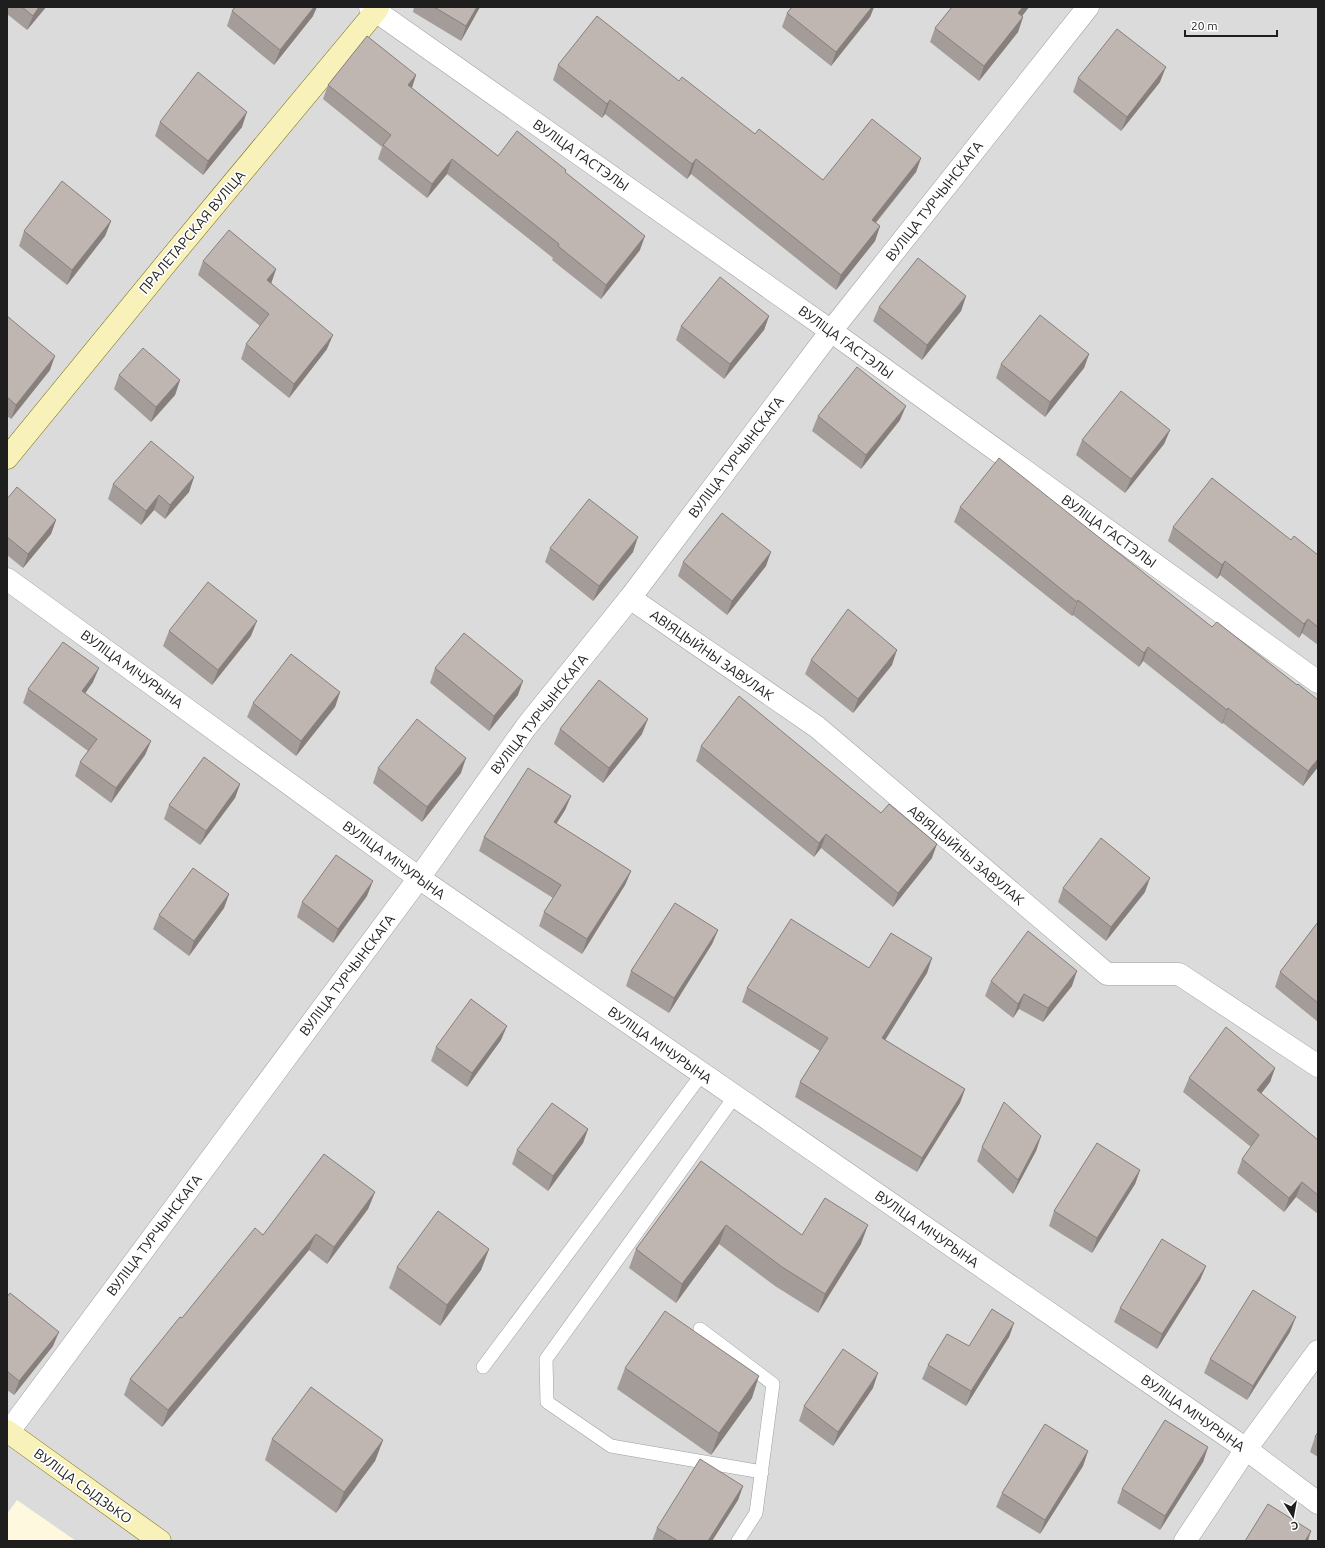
<svg xmlns="http://www.w3.org/2000/svg" width="1325" height="1548" font-family="Ubuntu,sans-serif">
	<style>
		.residential { fill: #dcdbdb }
		.education { fill: #fef9de }
		.lines { fill: none; stroke-linecap: round; stroke-linejoin: round }
		.lane-casing { stroke: #9f9f9f; stroke-width: 14 }
		.street-casing { stroke: #9f9f9f; stroke-width: 23 }
		.secondary-casing { stroke: #736d08; stroke-width: 23 }
		.lane { stroke: #fff; stroke-width: 13 }
		.street { stroke: #fff; stroke-width: 22 }
		.secondary { stroke: #f8f1ba; stroke-width: 22 }
		.wall { fill: #a49c98 }
		.shaded-wall { fill: #867f7c }
		.building { fill: #bfb5b1; stroke: #867f7c }
		.labels { text-anchor: middle; stroke-width: 3.5; stroke-linejoin: round; paint-order: stroke }
		.street-label { font-size: 14px; fill: #1e1e1e; stroke: #fff }
	</style>
	<rect width="100%" height="100%" fill="#efeae5"/>
	<rect class="residential" x="7" y="7" width="1311" height="1534"/>
	<polygon class="education" points="17,1500 76,1541 7,1541 7,1514"/>
	<g class="lines">
		<defs>
			<g id="lane">
				<polyline points="735,1096 546,1359 547,1402 611,1446 762,1472"/>
				<polyline points="700,1329 773,1384 756,1513 738,1541"/>
				<polyline points="483,1367 702,1074"/>
			</g>
			<g id="street">
				<polyline points="370,7 831,331 1318,682"/>
				<polyline points="7,579 419,878 1246,1449 1318,1503"/>
				<polyline points="630,598 817,727 1107,974 1179,974 1318,1066"/>
				<polyline points="7,1434 419,878 526,727 630,598 831,331 1088,7"/>
				<polyline points="1185,1541 1246,1449 1318,1351"/>
			</g>
			<g id="secondary">
				<polyline points="7,458 169,260 376,11 378,7"/>
				<polyline points="7,1431 160,1541"/>
			</g>
		</defs>
		<use href="#lane" class="lane-casing"/>
		<use href="#street" class="street-casing"/>
		<use href="#secondary" class="secondary-casing"/>
		<use href="#lane" class="lane"/>
		<use href="#street" class="street"/>
		<use href="#secondary" class="secondary"/>
	</g>
	<g class="wall">
		<polygon points="7,7 46,7 27,30 7,14"/>
		<polygon points="414,7 480,7 461,41 413,12"/>
		<polygon points="792,7 874,7 870,17 831,66 782,27 787,13"/>
		<polygon points="952,7 1029,7 1022,16 1023,17 1018,32 979,81 930,42 935,28"/>
		<polygon points="232,11 313,16 274,65 227,26"/>
		<polygon points="558,65 679,81 755,134 823,180 921,158 916,172 876,223 880,226 875,241 836,290 691,174 687,179 605,114 602,118 553,80"/>
		<polygon points="416,75 412,88 498,156 566,170 565,172 640,250 601,299 552,260 553,258 447,174 427,198 378,159 382,147 323,99 328,85"/>
		<polygon points="1078,78 1160,82 1121,131 1073,92"/>
		<polygon points="160,122 242,127 203,175 155,136"/>
		<polygon points="111,221 105,236 67,285 19,246 24,231"/>
		<polygon points="203,261 276,269 271,283 327,349 289,398 241,359 246,344 260,326 198,275"/>
		<polygon points="966,296 961,311 922,360 873,321 879,307"/>
		<polygon points="7,316 50,370 11,419 7,416"/>
		<polygon points="769,316 764,330 724,379 676,340 681,326"/>
		<polygon points="1089,354 1084,368 1045,417 996,378 1001,364"/>
		<polygon points="119,375 180,380 175,395 151,422 114,389"/>
		<polygon points="818,416 900,420 861,469 812,431"/>
		<polygon points="1170,430 1164,444 1125,493 1076,455 1082,440"/>
		<polygon points="194,477 189,492 165,519 154,510 141,525 108,499 113,484"/>
		<polygon points="7,499 56,520 51,534 23,568 7,555"/>
		<polygon points="960,507 1318,767 1303,786 1223,723 1222,724 1143,661 1139,667 1073,615 1072,616 954,522"/>
		<polygon points="1173,527 1291,540 1318,555 1318,645 1302,633 1299,638 1220,575 1217,579 1168,541"/>
		<polygon points="550,548 633,552 593,601 545,562"/>
		<polygon points="683,562 766,566 727,615 678,576"/>
		<polygon points="169,631 251,636 212,685 163,646"/>
		<polygon points="811,660 892,665 853,713 805,674"/>
		<polygon points="435,668 518,695 489,731 430,683"/>
		<polygon points="93,682 85,693 151,741 145,755 111,803 75,776 80,762 88,751 23,703 28,689"/>
		<polygon points="340,692 335,707 296,756 247,717 253,703"/>
		<polygon points="560,729 642,734 603,783 554,744"/>
		<polygon points="701,746 881,813 932,858 893,907 821,848 814,857 696,761"/>
		<polygon points="378,768 461,773 422,822 373,783"/>
		<polygon points="240,784 235,798 200,845 164,819 169,805"/>
		<polygon points="571,796 565,810 556,824 631,871 625,885 582,954 539,926 544,912 553,898 479,851 484,837"/>
		<polygon points="1063,888 1145,892 1106,941 1058,902"/>
		<polygon points="229,894 224,908 189,956 153,929 159,915"/>
		<polygon points="367,896 333,943 297,917 302,902"/>
		<polygon points="1318,922 1318,1022 1275,987 1280,972"/>
		<polygon points="718,930 712,944 669,1013 626,986 631,971"/>
		<polygon points="932,958 927,973 885,1040 965,1089 960,1103 917,1172 795,1097 800,1082 820,1051 742,1002 747,988"/>
		<polygon points="991,981 1072,986 1043,1022 1019,1009 1013,1018 985,996"/>
		<polygon points="501,1040 467,1087 431,1061 436,1047"/>
		<polygon points="1275,1068 1270,1082 1261,1094 1318,1140 1318,1214 1296,1197 1284,1212 1237,1173 1242,1159 1251,1147 1183,1092 1189,1078"/>
		<polygon points="588,1129 583,1143 548,1191 512,1164 517,1150"/>
		<polygon points="1041,1136 1036,1151 1013,1194 977,1161 982,1147"/>
		<polygon points="701,1161 802,1235 861,1244 818,1313 775,1286 719,1244 676,1303 629,1268 636,1249"/>
		<polygon points="1140,1170 1135,1184 1092,1253 1049,1226 1054,1211"/>
		<polygon points="375,1192 368,1209 327,1264 309,1250 162,1427 124,1395 130,1379 182,1318 263,1235"/>
		<polygon points="489,1249 481,1270 440,1326 389,1288 397,1267"/>
		<polygon points="1206,1266 1200,1280 1157,1349 1114,1322 1120,1308"/>
		<polygon points="7,1297 53,1346 14,1395 7,1390"/>
		<polygon points="1014,1323 1009,1337 966,1406 922,1379 928,1365 969,1346"/>
		<polygon points="1290,1332 1247,1400 1204,1373 1210,1359"/>
		<polygon points="625,1368 752,1398 711,1455 617,1389"/>
		<polygon points="873,1388 833,1446 799,1421 804,1406"/>
		<polygon points="1318,1432 1318,1457 1310,1452 1315,1437"/>
		<polygon points="272,1439 383,1440 375,1461 336,1513 265,1460"/>
		<polygon points="1208,1447 1203,1462 1160,1530 1117,1503 1122,1489"/>
		<polygon points="1088,1451 1083,1466 1040,1534 996,1507 1002,1493"/>
		<polygon points="743,1486 738,1500 712,1541 652,1541 657,1528"/>
	</g>
	<g class="shaded-wall">
		<polygon points="39,7 46,7 27,30 33,16"/>
		<polygon points="314,7 317,7 313,16 274,65 280,50"/>
		<polygon points="477,7 480,7 461,41 466,26"/>
		<polygon points="872,7 874,7 870,17 831,66 836,52"/>
		<polygon points="1023,7 1029,7 1013,28 1018,13"/>
		<polygon points="1023,17 1018,32 979,81 984,66"/>
		<polygon points="1166,67 1160,82 1121,131 1127,117"/>
		<polygon points="416,75 411,90 408,85"/>
		<polygon points="610,100 605,114 602,118 607,104"/>
		<polygon points="247,112 242,127 203,175 208,161"/>
		<polygon points="921,158 916,172 866,234 872,220"/>
		<polygon points="452,159 447,174 427,198 432,184"/>
		<polygon points="696,159 691,174 687,179 692,164"/>
		<polygon points="111,221 105,236 67,285 72,270"/>
		<polygon points="880,226 875,241 836,290 841,275"/>
		<polygon points="645,236 640,250 601,299 606,285"/>
		<polygon points="276,269 271,284 267,280"/>
		<polygon points="966,296 961,311 922,360 927,345"/>
		<polygon points="769,316 764,330 724,379 730,364"/>
		<polygon points="333,335 327,349 289,398 294,384"/>
		<polygon points="1089,354 1084,368 1045,417 1050,402"/>
		<polygon points="55,356 50,370 11,419 16,405"/>
		<polygon points="180,380 175,395 151,422 156,407"/>
		<polygon points="906,406 900,420 861,469 866,455"/>
		<polygon points="1170,430 1164,444 1125,493 1131,479"/>
		<polygon points="194,477 189,492 165,519 170,505"/>
		<polygon points="159,495 154,510 141,525 146,511"/>
		<polygon points="56,520 51,534 23,568 28,554"/>
		<polygon points="638,537 633,552 593,601 599,586"/>
		<polygon points="771,552 766,566 727,615 732,601"/>
		<polygon points="1225,561 1220,575 1217,579 1222,565"/>
		<polygon points="1078,600 1073,615 1072,616 1077,602"/>
		<polygon points="1308,619 1302,633 1299,638 1304,624"/>
		<polygon points="257,621 251,636 212,685 218,670"/>
		<polygon points="1148,647 1143,661 1139,667 1144,653"/>
		<polygon points="897,650 892,665 853,713 858,699"/>
		<polygon points="99,668 93,682 77,705 82,691"/>
		<polygon points="523,681 518,695 489,731 494,716"/>
		<polygon points="340,692 335,707 296,756 301,741"/>
		<polygon points="1228,708 1223,723 1222,724 1227,710"/>
		<polygon points="648,719 642,734 603,783 609,768"/>
		<polygon points="151,741 145,755 111,803 116,788"/>
		<polygon points="466,758 461,773 422,822 427,807"/>
		<polygon points="1318,759 1318,767 1303,786 1308,771"/>
		<polygon points="240,784 235,798 200,845 206,831"/>
		<polygon points="571,796 565,810 548,837 554,822"/>
		<polygon points="826,834 821,848 814,857 819,843"/>
		<polygon points="937,844 932,858 893,907 898,893"/>
		<polygon points="631,871 625,885 582,954 587,939"/>
		<polygon points="1150,878 1145,892 1106,941 1111,927"/>
		<polygon points="373,881 367,896 333,943 338,929"/>
		<polygon points="229,894 224,908 189,956 194,941"/>
		<polygon points="718,930 712,944 669,1013 674,998"/>
		<polygon points="932,958 927,973 877,1053 882,1038"/>
		<polygon points="1077,971 1072,986 1043,1022 1048,1008"/>
		<polygon points="1024,994 1019,1009 1013,1018 1018,1004"/>
		<polygon points="507,1026 501,1040 467,1087 472,1073"/>
		<polygon points="1275,1068 1270,1082 1252,1105 1257,1090"/>
		<polygon points="965,1089 960,1103 917,1172 922,1158"/>
		<polygon points="588,1129 583,1143 548,1191 553,1176"/>
		<polygon points="1041,1136 1036,1151 1013,1194 1018,1180"/>
		<polygon points="1140,1170 1135,1184 1092,1253 1097,1238"/>
		<polygon points="1302,1182 1296,1197 1284,1212 1289,1198"/>
		<polygon points="375,1192 368,1209 327,1264 334,1247"/>
		<polygon points="726,1225 719,1244 676,1303 682,1284"/>
		<polygon points="868,1225 861,1244 818,1313 825,1294"/>
		<polygon points="316,1234 309,1250 162,1427 168,1410"/>
		<polygon points="489,1249 481,1270 440,1326 447,1305"/>
		<polygon points="1206,1266 1200,1280 1157,1349 1162,1334"/>
		<polygon points="1296,1317 1290,1332 1247,1400 1253,1386"/>
		<polygon points="1014,1323 1009,1337 966,1406 971,1391"/>
		<polygon points="59,1332 53,1346 14,1395 19,1381"/>
		<polygon points="878,1373 873,1388 833,1446 838,1432"/>
		<polygon points="759,1376 752,1398 711,1455 719,1433"/>
		<polygon points="383,1440 375,1461 336,1513 344,1492"/>
		<polygon points="1208,1447 1203,1462 1160,1530 1165,1516"/>
		<polygon points="1088,1451 1083,1466 1040,1534 1045,1520"/>
		<polygon points="743,1486 738,1500 712,1541 708,1541"/>
		<polygon points="1311,1531 1308,1541 1305,1541"/>
	</g>
	<g class="building">
		<polygon points="22,7 39,7 33,16"/>
		<polygon points="235,7 314,7 280,50 232,11"/>
		<polygon points="434,7 477,7 466,26"/>
		<polygon points="792,7 872,7 836,52 787,13"/>
		<polygon points="952,7 1023,7 1018,13 1023,17 984,66 935,28"/>
		<polygon points="597,16 679,81 682,77 755,134 759,129 823,180 872,119 921,158 872,220 880,226 841,275 696,159 692,164 610,100 607,104 558,65"/>
		<polygon points="1117,29 1166,67 1127,117 1078,78"/>
		<polygon points="367,36 416,75 408,85 498,156 517,131 566,170 565,172 645,236 606,285 558,246 559,244 452,159 432,184 383,145 391,135 328,85"/>
		<polygon points="198,72 247,112 208,161 160,122"/>
		<polygon points="62,181 111,221 72,270 24,231"/>
		<polygon points="229,230 276,269 267,280 333,335 294,384 246,344 269,314 203,261"/>
		<polygon points="918,258 966,296 927,345 879,307"/>
		<polygon points="720,277 769,316 730,364 681,326"/>
		<polygon points="1040,315 1089,354 1050,402 1001,364"/>
		<polygon points="7,316 55,356 16,405 7,397"/>
		<polygon points="143,348 180,380 156,407 119,375"/>
		<polygon points="857,367 906,406 866,455 818,416"/>
		<polygon points="1121,391 1170,430 1131,479 1082,440"/>
		<polygon points="151,441 194,477 170,505 159,495 146,511 113,484"/>
		<polygon points="999,458 1212,627 1217,622 1297,685 1298,684 1318,700 1318,759 1308,771 1228,708 1227,710 1148,647 1144,653 1078,600 1077,602 960,507"/>
		<polygon points="1212,478 1291,540 1294,536 1318,555 1318,627 1308,619 1304,624 1225,561 1222,565 1173,527"/>
		<polygon points="17,487 56,520 28,554 7,537 7,499"/>
		<polygon points="589,499 638,537 599,586 550,548"/>
		<polygon points="722,513 771,552 732,601 683,562"/>
		<polygon points="208,582 257,621 218,670 169,631"/>
		<polygon points="848,609 897,650 858,699 811,660"/>
		<polygon points="464,633 523,681 494,716 435,668"/>
		<polygon points="63,642 99,668 82,691 151,741 116,788 80,762 97,739 28,689"/>
		<polygon points="291,654 340,692 301,741 253,703"/>
		<polygon points="599,680 648,719 609,768 560,729"/>
		<polygon points="739,696 881,813 889,804 937,844 898,893 826,834 819,843 701,746"/>
		<polygon points="417,719 466,758 427,807 378,768"/>
		<polygon points="204,757 240,784 206,831 169,805"/>
		<polygon points="528,768 571,796 554,822 631,871 587,939 544,912 561,885 484,837"/>
		<polygon points="1101,838 1150,878 1111,927 1063,888"/>
		<polygon points="336,855 373,881 338,929 302,902"/>
		<polygon points="193,868 229,894 194,941 159,915"/>
		<polygon points="675,903 718,930 674,998 631,971"/>
		<polygon points="791,919 869,968 891,933 932,958 882,1038 965,1089 922,1158 800,1082 828,1038 747,988"/>
		<polygon points="1318,922 1318,1003 1280,972"/>
		<polygon points="1028,931 1077,971 1048,1008 1024,994 1018,1004 991,981"/>
		<polygon points="471,999 507,1026 472,1073 436,1047"/>
		<polygon points="1226,1027 1275,1068 1257,1090 1318,1140 1318,1195 1302,1182 1289,1198 1242,1159 1259,1135 1189,1078"/>
		<polygon points="1004,1102 1041,1136 1018,1180 982,1147"/>
		<polygon points="552,1103 588,1129 553,1176 517,1150"/>
		<polygon points="1097,1143 1140,1170 1097,1238 1054,1211"/>
		<polygon points="324,1154 375,1192 334,1247 316,1234 168,1410 130,1379 180,1317 182,1318 255,1228 263,1235"/>
		<polygon points="701,1161 802,1235 825,1198 868,1225 825,1294 782,1267 726,1225 682,1284 636,1249"/>
		<polygon points="438,1211 489,1249 447,1305 397,1267"/>
		<polygon points="1162,1239 1206,1266 1162,1334 1120,1308"/>
		<polygon points="1253,1290 1296,1317 1253,1386 1210,1359"/>
		<polygon points="10,1293 59,1332 19,1381 7,1371 7,1297"/>
		<polygon points="992,1309 1014,1323 971,1391 928,1365 947,1334 969,1346"/>
		<polygon points="665,1311 759,1376 719,1433 625,1368"/>
		<polygon points="843,1349 878,1373 838,1432 804,1406"/>
		<polygon points="311,1387 383,1440 344,1492 272,1439"/>
		<polygon points="1165,1420 1208,1447 1165,1516 1122,1489"/>
		<polygon points="1045,1424 1088,1451 1045,1520 1002,1493"/>
		<polygon points="1318,1432 1318,1439 1315,1437"/>
		<polygon points="700,1459 743,1486 708,1541 678,1541 657,1528"/>
		<polygon points="1268,1504 1311,1531 1305,1541 1245,1541"/>
	</g>
	<g class="labels">
		<g class="street-label">
			<text transform="translate(581 155) rotate(35)" y="5">ВУЛІЦА ГАСТЭЛЫ</text>
			<text transform="translate(934 201) rotate(-52)" y="5">ВУЛІЦА ТУРЧЫНСКАГА</text>
			<text transform="translate(192 232) rotate(-50)" y="5">ПРАЛЕТАРСКАЯ ВУЛІЦА</text>
			<text transform="translate(846 342) rotate(36)" y="5">ВУЛІЦА ГАСТЭЛЫ</text>
			<text transform="translate(736 457) rotate(-53)" y="5">ВУЛІЦА ТУРЧЫНСКАГА</text>
			<text transform="translate(1109 531) rotate(36)" y="5">ВУЛІЦА ГАСТЭЛЫ</text>
			<text transform="translate(712 655) rotate(35)" y="5">АВІЯЦЫЙНЫ ЗАВУЛАК</text>
			<text transform="translate(132 669) rotate(36)" y="5">ВУЛІЦА МІЧУРЫНА</text>
			<text transform="translate(539 714) rotate(-52)" y="5">ВУЛІЦА ТУРЧЫНСКАГА</text>
			<text transform="translate(966 855) rotate(40)" y="5">АВІЯЦЫЙНЫ ЗАВУЛАК</text>
			<text transform="translate(394 860) rotate(36)" y="5">ВУЛІЦА МІЧУРЫНА</text>
			<text transform="translate(347 975) rotate(-53)" y="5">ВУЛІЦА ТУРЧЫНСКАГА</text>
			<text transform="translate(660 1045) rotate(35)" y="5">ВУЛІЦА МІЧУРЫНА</text>
			<text transform="translate(927 1229) rotate(35)" y="5">ВУЛІЦА МІЧУРЫНА</text>
			<text transform="translate(154 1235) rotate(-53)" y="5">ВУЛІЦА ТУРЧЫНСКАГА</text>
			<text transform="translate(1193 1413) rotate(35)" y="5">ВУЛІЦА МІЧУРЫНА</text>
			<text transform="translate(83 1486) rotate(36)" y="5">ВУЛІЦА СЫДЗЬКО</text>
		</g>
	</g>
	<rect width="1325" height="1548" fill="none" stroke="#1e1e1e" stroke-width="16"/>
	<g transform="translate(1293 1516) rotate(169)" stroke="#ffffff" stroke-width="3" paint-order="stroke">
	<path d="M0-3L7 15L0 10L-7 15Z" fill="#1e1e1e"/>
	<text y="-6" font-size="11" font-weight="bold" text-anchor="middle" fill="#1e1e1e">С</text>
	</g>
	<path d="M1185 30v6h92v-6" fill="none" stroke="#1e1e1e" stroke-width="2"/>
	<text x="1191" y="30" font-size="12" fill="#1e1e1e" stroke="#ffffff" stroke-width="3" paint-order="stroke">20 m</text>
</svg>
